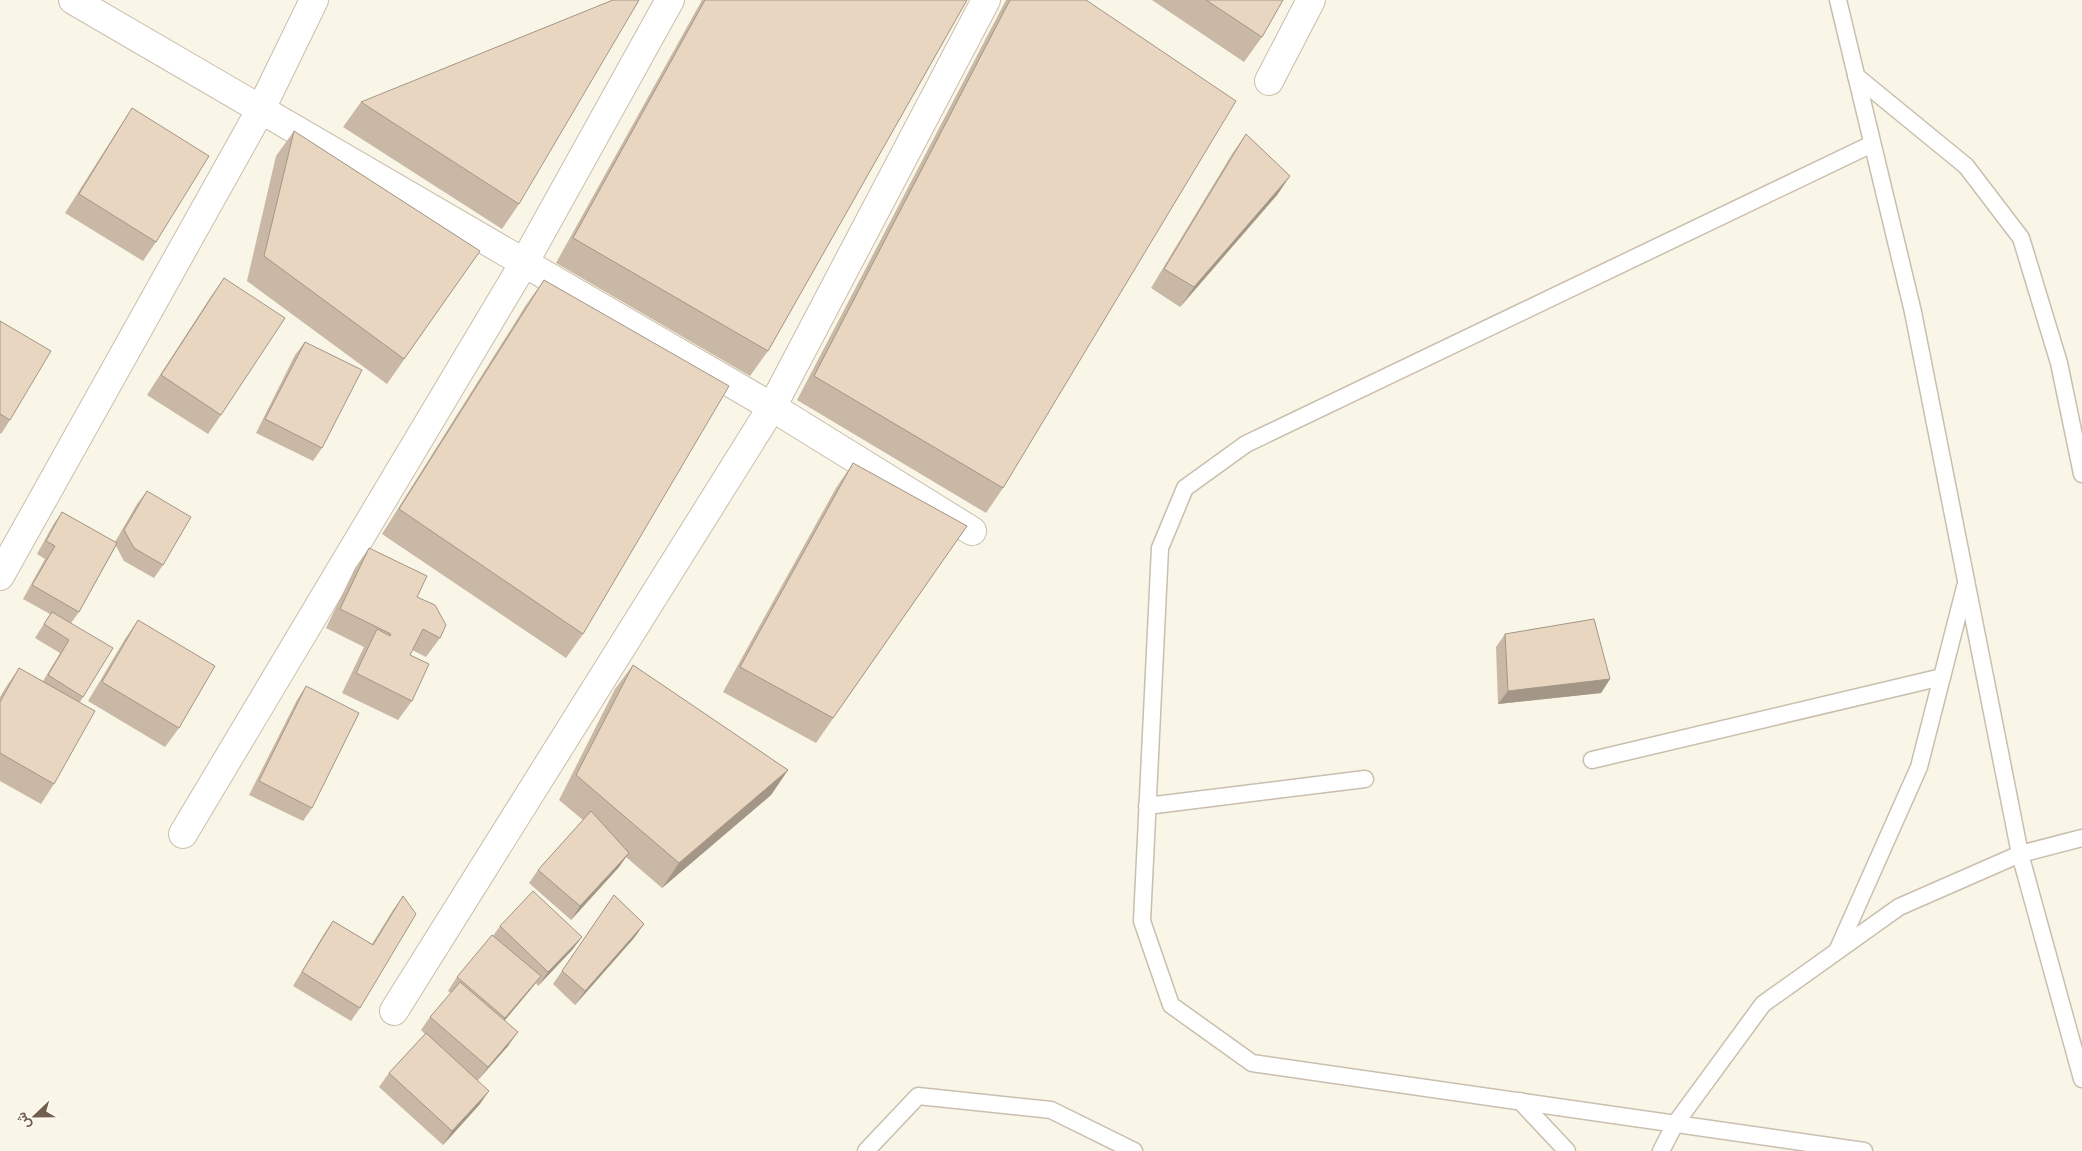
<svg xmlns="http://www.w3.org/2000/svg" width="2082" height="1151" font-family="'Public Sans',Vazirmatn,sans-serif">
	<style>
		.lines { fill: none; stroke-linecap: round; stroke-linejoin: round }
		.lane-casing { stroke: #cabeae; stroke-width: 19 }
		.street-casing { stroke: #cabeae; stroke-width: 30 }
		.lane { stroke: #fff; stroke-width: 16 }
		.street { stroke: #fff; stroke-width: 28 }
		.wall { fill: #c8b8a5 }
		.shaded-wall { fill: #a39686 }
		.building { fill: #e9d6c0; stroke: #a39686 }
	</style>
	<rect width="100%" height="100%" fill="#f9f5e7"/>
	<g class="lines">
		<defs>
			<g id="lane">
				<polyline points="1838,0 1913,312 2020,854 2082,1079"/>
				<polyline points="1856,76 1966,166 2021,238 2059,363 2082,474"/>
				<polyline points="1592,760 1942,677"/>
				<polyline points="1147,806 1365,779"/>
				<polyline points="1838,949 1919,767 1965,587"/>
				<polyline points="1520,1101 1567,1151"/>
				<polyline points="866,1151 918,1096 1051,1110 1134,1151"/>
				<polyline points="1661,1151 1675,1124 1763,1004 1899,907 2020,854 2082,838"/>
				<polyline points="1864,1151 1252,1063 1171,1005 1142,921 1160,548 1185,488 1246,444 1872,144"/>
			</g>
			<g id="street">
				<polyline points="73,0 772,407 972,531"/>
				<polyline points="1269,81 1311,0"/>
				<polyline points="0,576 261,109 314,0"/>
				<polyline points="183,834 524,263 670,0"/>
				<polyline points="394,1011 772,407 986,0"/>
			</g>
		</defs>
		<use href="#lane" class="lane-casing"/>
		<use href="#street" class="street-casing"/>
		<use href="#lane" class="lane"/>
		<use href="#street" class="street"/>
	</g>
	<g class="wall">
		<polygon points="702,0 967,0 768,351 750,376 556,263"/>
		<polygon points="1006,0 1086,0 1003,488 986,513 797,400"/>
		<polygon points="1152,0 1283,0 1262,37 1244,62"/>
		<polygon points="361,102 519,204 502,229 343,127"/>
		<polygon points="132,108 156,242 143,261 65,213 119,128"/>
		<polygon points="294,131 480,251 387,384 247,281 276,156"/>
		<polygon points="1246,134 1290,176 1277,195 1180,307 1151,288 1232,154"/>
		<polygon points="224,278 221,415 208,434 147,395 210,298"/>
		<polygon points="544,280 583,634 566,658 382,534 526,305"/>
		<polygon points="0,321 10,420 1,434 0,433"/>
		<polygon points="305,342 322,448 313,461 256,433 295,355"/>
		<polygon points="853,463 967,526 816,743 723,692 836,488"/>
		<polygon points="147,491 163,565 154,578 124,561 116,546 79,612 71,623 83,697 80,702 54,784 41,804 0,781 0,697 6,687 19,668 43,681 60,653 35,638 50,614 23,599 45,559 37,554 53,525 62,512 115,542 137,504"/>
		<polygon points="369,548 417,597 440,638 426,657 412,650 410,655 412,701 398,720 342,693 364,647 326,628 355,568"/>
		<polygon points="138,620 179,728 165,747 88,701 125,639"/>
		<polygon points="1505,634 1610,679 1601,693 1498,704 1496,647"/>
		<polygon points="633,665 788,770 771,795 662,888 626,857 619,867 571,920 529,883 538,870 583,820 559,800 615,689"/>
		<polygon points="306,686 312,808 303,821 249,795 297,700"/>
		<polygon points="614,895 644,924 634,938 575,1005 553,984"/>
		<polygon points="403,896 360,1008 351,1021 293,986 324,934 333,921 372,944 393,910"/>
		<polygon points="500,926 582,937 572,950 538,986 536,983 504,1021 508,1046 478,1080 480,1104 443,1145 379,1087 389,1073 425,1034 421,1030 430,1017 451,993 448,991 457,977 493,936"/>
	</g>
	<g class="shaded-wall">
		<polygon points="1290,176 1277,195 1180,307 1194,287"/>
		<polygon points="1610,679 1601,693 1498,704 1508,691"/>
		<polygon points="788,770 771,795 662,888 679,863"/>
		<polygon points="629,853 619,867 571,920 580,906"/>
		<polygon points="644,924 634,938 575,1005 585,991"/>
		<polygon points="582,937 572,950 538,986 548,972"/>
		<polygon points="541,976 531,989 495,1032 505,1018"/>
		<polygon points="518,1032 508,1046 478,1080 488,1067"/>
		<polygon points="489,1091 480,1104 443,1145 452,1131"/>
	</g>
	<g class="building">
		<polygon points="613,0 639,0 519,204 361,102"/>
		<polygon points="705,0 967,0 768,351 573,238"/>
		<polygon points="1010,0 1086,0 1236,101 1003,488 814,376"/>
		<polygon points="1206,0 1283,0 1262,37"/>
		<polygon points="132,108 209,156 156,242 79,194"/>
		<polygon points="294,131 480,251 404,359 264,256"/>
		<polygon points="1246,134 1290,176 1194,287 1164,269"/>
		<polygon points="224,278 285,318 221,415 161,375"/>
		<polygon points="544,280 729,386 583,634 399,509"/>
		<polygon points="0,321 51,351 10,420 0,414"/>
		<polygon points="305,342 362,370 322,448 265,419"/>
		<polygon points="853,463 967,526 833,718 740,667"/>
		<polygon points="147,491 191,517 163,565 134,548 124,530"/>
		<polygon points="62,512 117,543 79,612 32,585 55,546 46,541"/>
		<polygon points="369,548 427,576 417,597 435,605 446,625 440,638 423,629 410,655 429,664 412,701 356,673 377,629 390,636 391,634 340,609"/>
		<polygon points="52,612 113,648 83,697 48,675 69,640 44,624"/>
		<polygon points="1594,619 1610,679 1508,691 1505,634"/>
		<polygon points="138,620 215,666 179,728 102,682"/>
		<polygon points="633,665 788,770 679,863 576,775"/>
		<polygon points="19,668 95,711 54,784 0,753 0,702"/>
		<polygon points="306,686 359,713 312,808 259,781"/>
		<polygon points="591,811 629,853 580,906 538,870"/>
		<polygon points="533,891 582,937 548,972 500,926"/>
		<polygon points="614,895 644,924 585,991 562,971"/>
		<polygon points="403,896 416,914 360,1008 302,972 333,921 373,945"/>
		<polygon points="492,935 541,976 505,1018 457,977"/>
		<polygon points="460,982 518,1032 488,1067 430,1017"/>
		<polygon points="426,1033 489,1091 452,1131 389,1073"/>
	</g>
	<g transform="translate(35 1116) rotate(248)" stroke="#fdf8ed" stroke-width="4" paint-order="stroke">
	<path d="M0-4L9 19L0 12L-9 19Z" fill="#705f4f"/>
	<text y="-8" font-size="14" font-weight="bold" text-anchor="middle" fill="#705f4f">ش</text>
	</g>
</svg>
